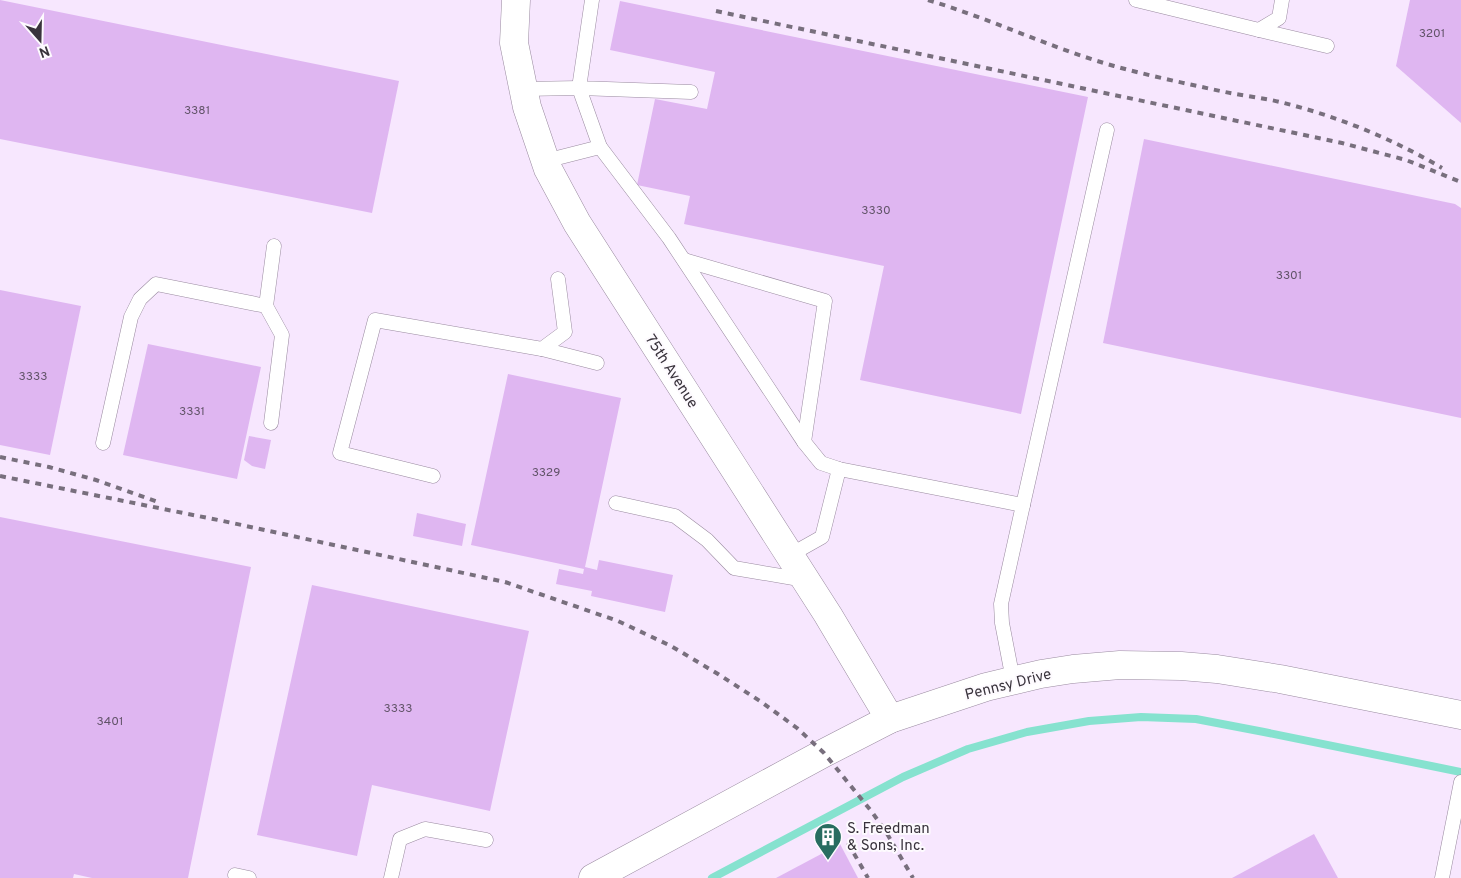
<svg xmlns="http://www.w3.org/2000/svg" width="1461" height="878" font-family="Overpass,sans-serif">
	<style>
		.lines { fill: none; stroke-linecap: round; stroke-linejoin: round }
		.stream { stroke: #86e2cf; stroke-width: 8 }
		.building { fill: #dfb6f1 }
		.lane-casing { stroke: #9a8ba0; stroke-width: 15 }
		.secondary-casing { stroke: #9a8ba0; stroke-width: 29 }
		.lane { stroke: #fff; stroke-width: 14 }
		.secondary { stroke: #fff; stroke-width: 28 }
		.rail { stroke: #786f7d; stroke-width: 4; stroke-dasharray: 6 6; stroke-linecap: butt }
		.labels { text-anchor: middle; stroke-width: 4; stroke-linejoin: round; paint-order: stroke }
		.number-label { font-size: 12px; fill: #625469 }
		.street-label { font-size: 15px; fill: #39333c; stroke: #fdfafe }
		.poi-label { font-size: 15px; fill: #39333c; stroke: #fdfafe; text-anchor: start }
	</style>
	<rect width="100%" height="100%" fill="#f7e7fe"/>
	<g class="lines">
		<polyline class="stream" points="712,878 903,777 968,749 1027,732 1089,721 1141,717 1196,719 1264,732 1461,772"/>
	</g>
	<g class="building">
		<polygon points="0,0 399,81 372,213 0,139"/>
		<polygon points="1410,0 1461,0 1461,123 1396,66"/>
		<polygon points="620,1 1088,97 1021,414 860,380 884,266 684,224 690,196 637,185 655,99 707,109 715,72 610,50"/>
		<polygon points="1144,139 1455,204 1461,208 1461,418 1103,343"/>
		<polygon points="0,290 81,306 50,455 0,445"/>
		<polygon points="148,344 261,367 237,479 123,455"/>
		<polygon points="508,374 621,398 585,567 597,570 599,560 673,575 665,612 591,596 592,591 556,584 559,569 583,574 584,569 471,545"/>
		<polygon points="249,436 271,440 265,469 252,466 244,460"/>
		<polygon points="417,513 466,524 462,546 413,536"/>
		<polygon points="0,517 251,567 188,878 92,878 74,874 73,878 0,878"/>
		<polygon points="312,585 529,631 490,811 372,785 357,856 257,835"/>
		<polygon points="1314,834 1338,878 1232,878"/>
		<polygon points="840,844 858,878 776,878"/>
	</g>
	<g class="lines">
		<defs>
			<g id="lane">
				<polyline points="592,0 579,88 691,92"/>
				<polyline points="1136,0 1259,30 1279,18 1282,0"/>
				<polyline points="1259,30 1327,46"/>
				<polyline points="523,89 579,88 600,147"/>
				<polyline points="545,161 600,147 669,238 804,442 821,463 839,469 1023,505 1001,604 1002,623 1013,680"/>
				<polyline points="684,260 825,301 804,442"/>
				<polyline points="266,306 274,246"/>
				<polyline points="542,349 597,363"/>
				<polyline points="103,443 131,317 140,299 156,284 266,306 282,335 271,423"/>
				<polyline points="433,476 340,453 375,320 542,349 565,332 558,279"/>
				<polyline points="616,503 675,516 707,540 734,568 805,580"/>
				<polyline points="1023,505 1107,130"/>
				<polyline points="790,555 822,537 839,469"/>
				<polyline points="235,875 249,878"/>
				<polyline points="391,878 400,839 425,829 486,840"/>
				<polyline points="1442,878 1461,782"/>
			</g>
			<g id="secondary">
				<polyline points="516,0 514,43 527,107 548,169 577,223 828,615 890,719"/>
				<polyline points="593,878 824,753 890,719 986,687 1041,674 1073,669 1120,665 1181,666 1217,669 1280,679 1461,715"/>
			</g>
		</defs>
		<use href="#lane" class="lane-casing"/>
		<use href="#secondary" class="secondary-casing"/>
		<use href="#lane" class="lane"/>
		<use href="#secondary" class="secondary"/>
		<g class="rail">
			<path d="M928 0C991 19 1051 48 1114 66 1150 76 1188 84 1225 92 1244 96 1265 98 1284 103 1339 117 1393 139 1442 168"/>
			<polyline points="716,11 1342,143 1406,160 1461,182"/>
			<polyline points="0,457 49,467 96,480 158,502"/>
			<polyline points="0,476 223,521 505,582 618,621 671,646 718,674 760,701 797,728 824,753 872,812 886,832 913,878"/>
			<polyline points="848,843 868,878"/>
		</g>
	</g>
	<defs>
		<symbol id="building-pin" viewBox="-11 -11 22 30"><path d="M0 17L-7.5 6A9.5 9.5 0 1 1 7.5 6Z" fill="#286d60" stroke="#fdfafe"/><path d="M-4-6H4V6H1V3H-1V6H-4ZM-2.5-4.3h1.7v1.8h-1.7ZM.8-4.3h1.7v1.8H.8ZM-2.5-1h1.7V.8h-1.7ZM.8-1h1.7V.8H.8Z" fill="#fff"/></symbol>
	</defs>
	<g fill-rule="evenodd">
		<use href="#building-pin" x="812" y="821" width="32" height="43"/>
	</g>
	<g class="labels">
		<g class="number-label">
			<text x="1432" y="37">3201</text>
			<text x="197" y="114">3381</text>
			<text x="876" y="214">3330</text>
			<text x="1289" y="279">3301</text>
			<text x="33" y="380">3333</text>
			<text x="192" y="415">3331</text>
			<text x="546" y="476">3329</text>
			<text x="398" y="712">3333</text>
			<text x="110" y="725">3401</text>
		</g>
		<g class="street-label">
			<text transform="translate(672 371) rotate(57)" y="5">75th Avenue</text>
			<text transform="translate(1008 684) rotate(-14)" y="5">Pennsy Drive</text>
		</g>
		<g class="poi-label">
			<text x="847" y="833">S. Freedman<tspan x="847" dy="17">&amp; Sons, Inc.</tspan></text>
		</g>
	</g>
	<g transform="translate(40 40) rotate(160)" stroke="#fdfafe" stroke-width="4" paint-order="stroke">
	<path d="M0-4L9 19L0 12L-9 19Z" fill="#39333c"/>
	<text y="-8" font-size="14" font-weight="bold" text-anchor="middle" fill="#39333c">N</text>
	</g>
</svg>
